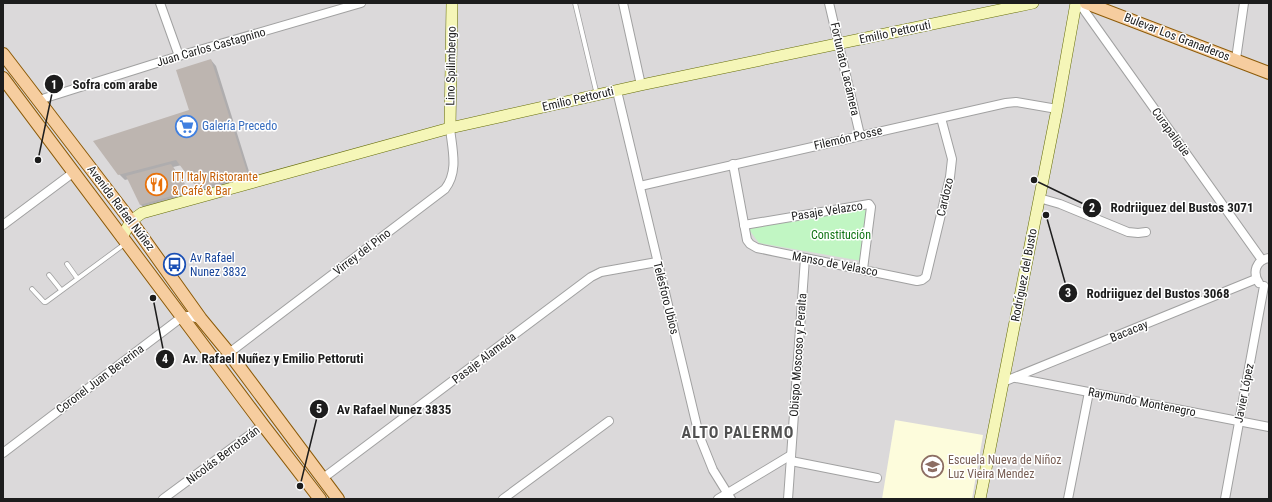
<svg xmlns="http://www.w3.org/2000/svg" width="1272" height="502" font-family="'Roboto Condensed',sans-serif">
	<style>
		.residential { fill: #dbd9da }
		.education { fill: #fdfcdc }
		.park { fill: #c1f6c3 }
		.shadow { fill: #0003 }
		.building { fill: #bdb5b0 }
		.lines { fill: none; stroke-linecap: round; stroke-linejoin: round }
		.lane-casing { stroke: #a1a1a1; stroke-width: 5.5 }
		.street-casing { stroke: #a1a1a1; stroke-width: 10 }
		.secondary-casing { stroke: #666d0a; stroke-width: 12 }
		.primary-casing { stroke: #8d5b08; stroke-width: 14 }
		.lane { stroke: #fff; stroke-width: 4 }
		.street { stroke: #fff; stroke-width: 8 }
		.secondary { stroke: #f5f6b8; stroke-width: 11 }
		.primary { stroke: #f6cd9f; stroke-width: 12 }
		.labels { text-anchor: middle; stroke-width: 3; stroke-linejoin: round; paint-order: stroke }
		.street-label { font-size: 12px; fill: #1d1d1d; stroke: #fff }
		.shop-label { font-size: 12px; fill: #366cbe; stroke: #fff; text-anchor: start }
		.food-label { font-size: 12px; fill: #c56008; stroke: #fff; text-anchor: start }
		.park-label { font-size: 12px; fill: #117415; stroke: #fff }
		.transit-label { font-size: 12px; fill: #164399; stroke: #fff; text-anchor: start }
		.education-label { font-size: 12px; fill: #785e54; stroke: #fff; text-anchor: start }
		.district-label { font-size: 16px; font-weight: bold; letter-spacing: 1px; fill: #505050; stroke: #fff }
		.leader { fill: none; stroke: #1d1d1d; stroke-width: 1.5 }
		.callout-dot { fill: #1d1d1d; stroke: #fff; stroke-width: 1.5 }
		.mark-label { font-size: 12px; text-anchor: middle; font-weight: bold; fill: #fff }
		.callout-label { font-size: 13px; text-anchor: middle; font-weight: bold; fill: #1d1d1d; stroke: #fff; stroke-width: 3; stroke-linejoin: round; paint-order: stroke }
	</style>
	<rect width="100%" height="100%" fill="#ede9e3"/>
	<rect class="residential" x="3" y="3" width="1266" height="496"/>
	<polygon class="education" points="895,420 983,435 972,499 882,499"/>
	<polygon class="park" points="866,209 862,261 759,243 747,227"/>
	<polygon class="shadow" points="211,60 216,66 252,181 204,193 182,165 173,167 194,197 146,210 141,205 129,179 125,180 119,174 190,110"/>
	<g class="building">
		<polygon points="211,59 248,175 197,188 176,160 118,175 93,141 189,110 176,70"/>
		<polygon points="171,164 189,191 140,205 126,176"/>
	</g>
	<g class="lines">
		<defs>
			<g id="lane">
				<polyline points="575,3 597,95"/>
				<polyline points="67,264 77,278"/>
				<polyline points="49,275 61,290"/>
				<polyline points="32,289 44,302 46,302 126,243"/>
			</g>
			<g id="street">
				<polyline points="160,3 179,56"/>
				<polyline points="623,3 641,85"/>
				<polyline points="829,3 860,135"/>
				<polyline points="1079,3 1262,260"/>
				<polyline points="1236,59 1244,3"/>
				<polyline points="617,91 699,435 713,470 731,499"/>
				<polyline points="39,100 179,56 361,3"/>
				<polyline points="733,164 747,240 750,244 757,248 917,281 922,280 926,277 950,177 952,159 941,118"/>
				<polyline points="640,186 1006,103 1016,102 1057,109"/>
				<polyline points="1039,198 1060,204 1128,232 1138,233 1146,232"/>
				<polyline points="3,225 74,172"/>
				<polyline points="744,225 869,204 871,207 863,269"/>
				<path d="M1259 283C1252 272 1256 260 1269 258"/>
				<path d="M229 353 445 189C459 171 452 149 450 128"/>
				<polyline points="1016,378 1269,427"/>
				<polyline points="1003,382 1256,279"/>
				<polyline points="3,453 182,317 188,316 201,319"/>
				<polyline points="791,461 877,478"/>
				<polyline points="322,479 591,277 601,272 657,262"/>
				<polyline points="163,499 263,425"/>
				<polyline points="503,499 609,421"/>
				<polyline points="718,499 791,455"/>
				<polyline points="788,499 805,258"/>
				<polyline points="1068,499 1089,392"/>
				<polyline points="1225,499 1264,286"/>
			</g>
			<g id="secondary">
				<polyline points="450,128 452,3"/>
				<polyline points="122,237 131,221 142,213 450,128 641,85 1033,3"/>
				<polyline points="980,499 1057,109 1076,3"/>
			</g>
			<g id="primary">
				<polyline points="1086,3 1269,73"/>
				<polyline points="3,54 131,221 201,319 229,353 338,499"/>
				<polyline points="3,78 263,425 320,499"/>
			</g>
		</defs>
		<use href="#lane" class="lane-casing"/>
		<use href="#street" class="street-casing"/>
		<use href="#secondary" class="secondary-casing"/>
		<use href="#primary" class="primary-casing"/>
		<use href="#lane" class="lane"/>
		<use href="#street" class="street"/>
		<use href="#secondary" class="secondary"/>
		<use href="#primary" class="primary"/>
	</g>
	<defs>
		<symbol id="supermarket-ring" viewBox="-11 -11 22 22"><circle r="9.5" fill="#fff" stroke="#3f7fe0" stroke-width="1.5"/><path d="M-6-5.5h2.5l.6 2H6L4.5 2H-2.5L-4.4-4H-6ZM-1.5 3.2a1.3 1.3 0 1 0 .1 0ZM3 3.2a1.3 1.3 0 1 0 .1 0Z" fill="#3f7fe0"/></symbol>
		<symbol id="restaurant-ring" viewBox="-11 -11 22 22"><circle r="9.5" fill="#fff" stroke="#e8710a" stroke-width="1.5"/><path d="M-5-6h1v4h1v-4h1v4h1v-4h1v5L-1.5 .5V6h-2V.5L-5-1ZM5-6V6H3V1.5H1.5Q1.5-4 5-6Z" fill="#e8710a"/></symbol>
		<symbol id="bus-ring" viewBox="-11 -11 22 22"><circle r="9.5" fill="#fff" stroke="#1a4fb4" stroke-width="1.5"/><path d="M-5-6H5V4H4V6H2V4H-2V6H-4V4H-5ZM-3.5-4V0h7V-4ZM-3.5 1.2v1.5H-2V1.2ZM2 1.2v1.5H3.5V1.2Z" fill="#1a4fb4"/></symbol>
		<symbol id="school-ring" viewBox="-11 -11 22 22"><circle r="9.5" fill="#fff" stroke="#8d6e63" stroke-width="1.5"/><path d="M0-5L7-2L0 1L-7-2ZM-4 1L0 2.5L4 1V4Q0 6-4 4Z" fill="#8d6e63"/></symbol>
	</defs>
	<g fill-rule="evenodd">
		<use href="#supermarket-ring" x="174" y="114" width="25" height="25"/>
		<use href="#restaurant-ring" x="144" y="172" width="25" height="25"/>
		<use href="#bus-ring" x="162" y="252" width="25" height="25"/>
		<use href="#school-ring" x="920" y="454" width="25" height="25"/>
	</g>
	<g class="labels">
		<g class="street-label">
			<text transform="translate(895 32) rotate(-12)" y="4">Emilio Pettoruti</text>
			<text transform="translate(1177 37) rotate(21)" y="4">Bulevar Los Granaderos</text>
			<text transform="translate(211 47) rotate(-16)" y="4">Juan Carlos Castagnino</text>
			<text transform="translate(451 66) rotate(-89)" y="4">Lino Spilimbergo</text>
			<text transform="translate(845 69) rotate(77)" y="4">Fortunato Lacámera</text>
			<text transform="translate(578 99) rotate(-13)" y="4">Emilio Pettoruti</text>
			<text transform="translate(1171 132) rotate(54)" y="4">Curapaligüe</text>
			<text transform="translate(848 138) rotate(-13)" y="4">Filemón Posse</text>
			<text transform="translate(945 197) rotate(-77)" y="4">Cardozo</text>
			<text transform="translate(121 208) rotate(53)" y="4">Avenida Rafael Núñez</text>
			<text transform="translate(827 211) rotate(-9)" y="4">Pasaje Velazco</text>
			<text transform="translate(362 252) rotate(-37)" y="4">Virrey del Pino</text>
			<text transform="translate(835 264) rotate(11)" y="4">Manso de Velasco</text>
			<text transform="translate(1024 275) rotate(-79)" y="4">Rodríguez del Busto</text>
			<text transform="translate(666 298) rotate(76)" y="4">Telésforo Ubios</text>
			<text transform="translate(1129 331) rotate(-22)" y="4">Bacacay</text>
			<text transform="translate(798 355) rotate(-86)" y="4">Obispo Moscoso y Peralta</text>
			<text transform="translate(484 358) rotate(-37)" y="4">Pasaje Alameda</text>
			<text transform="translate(100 379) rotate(-37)" y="4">Coronel Juan Beverina</text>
			<text transform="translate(1244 393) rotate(-79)" y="4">Javier López</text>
			<text transform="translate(1142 402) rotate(11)" y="4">Raymundo Montenegro</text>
			<text transform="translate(223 455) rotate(-37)" y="4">Nicolás Berrotarán</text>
		</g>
		<g class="shop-label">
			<text x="202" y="130">Galería Precedo</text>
		</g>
		<g class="food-label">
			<text x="172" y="181">IT! Italy Ristorante<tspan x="172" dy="14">&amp; Café &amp; Bar</tspan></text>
		</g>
		<g class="park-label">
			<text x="841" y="239">Constitución</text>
		</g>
		<g class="transit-label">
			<text x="190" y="262">Av Rafael<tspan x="190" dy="14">Nunez 3832</tspan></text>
		</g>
		<g class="education-label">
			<text x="948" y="464">Escuela Nueva de Niñoz<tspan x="948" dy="14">Luz Vieira Mendez</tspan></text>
		</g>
		<g class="district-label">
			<text x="738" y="438">ALTO PALERMO</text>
		</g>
	</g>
	<path class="leader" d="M38 160L54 84M1034 180L1092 208M1046 215L1068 293M153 298L165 359M300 486L319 409"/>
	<g class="callout-dot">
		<circle cx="38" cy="160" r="4"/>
		<circle cx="1034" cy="180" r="4"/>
		<circle cx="1046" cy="215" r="4"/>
		<circle cx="153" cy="298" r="4"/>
		<circle cx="300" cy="486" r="4"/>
		<circle cx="54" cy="84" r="10"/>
		<circle cx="1092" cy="208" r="10"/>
		<circle cx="1068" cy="293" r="10"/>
		<circle cx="165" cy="359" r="10"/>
		<circle cx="319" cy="409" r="10"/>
	</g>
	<g class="mark-label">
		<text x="54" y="89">1</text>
		<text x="1092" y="212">2</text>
		<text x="1068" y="297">3</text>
		<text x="165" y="363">4</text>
		<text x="319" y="413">5</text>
	</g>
	<g class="callout-label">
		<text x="115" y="89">Sofra com arabe</text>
		<text x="1182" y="212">Rodriiguez del Bustos 3071</text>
		<text x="1158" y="298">Rodriiguez del Bustos 3068</text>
		<text x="273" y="363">Av. Rafael Nuñez y Emilio Pettoruti</text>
		<text x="394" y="414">Av Rafael Nunez 3835</text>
	</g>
	<rect width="1272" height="502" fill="none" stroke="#1d1d1d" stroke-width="8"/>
</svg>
